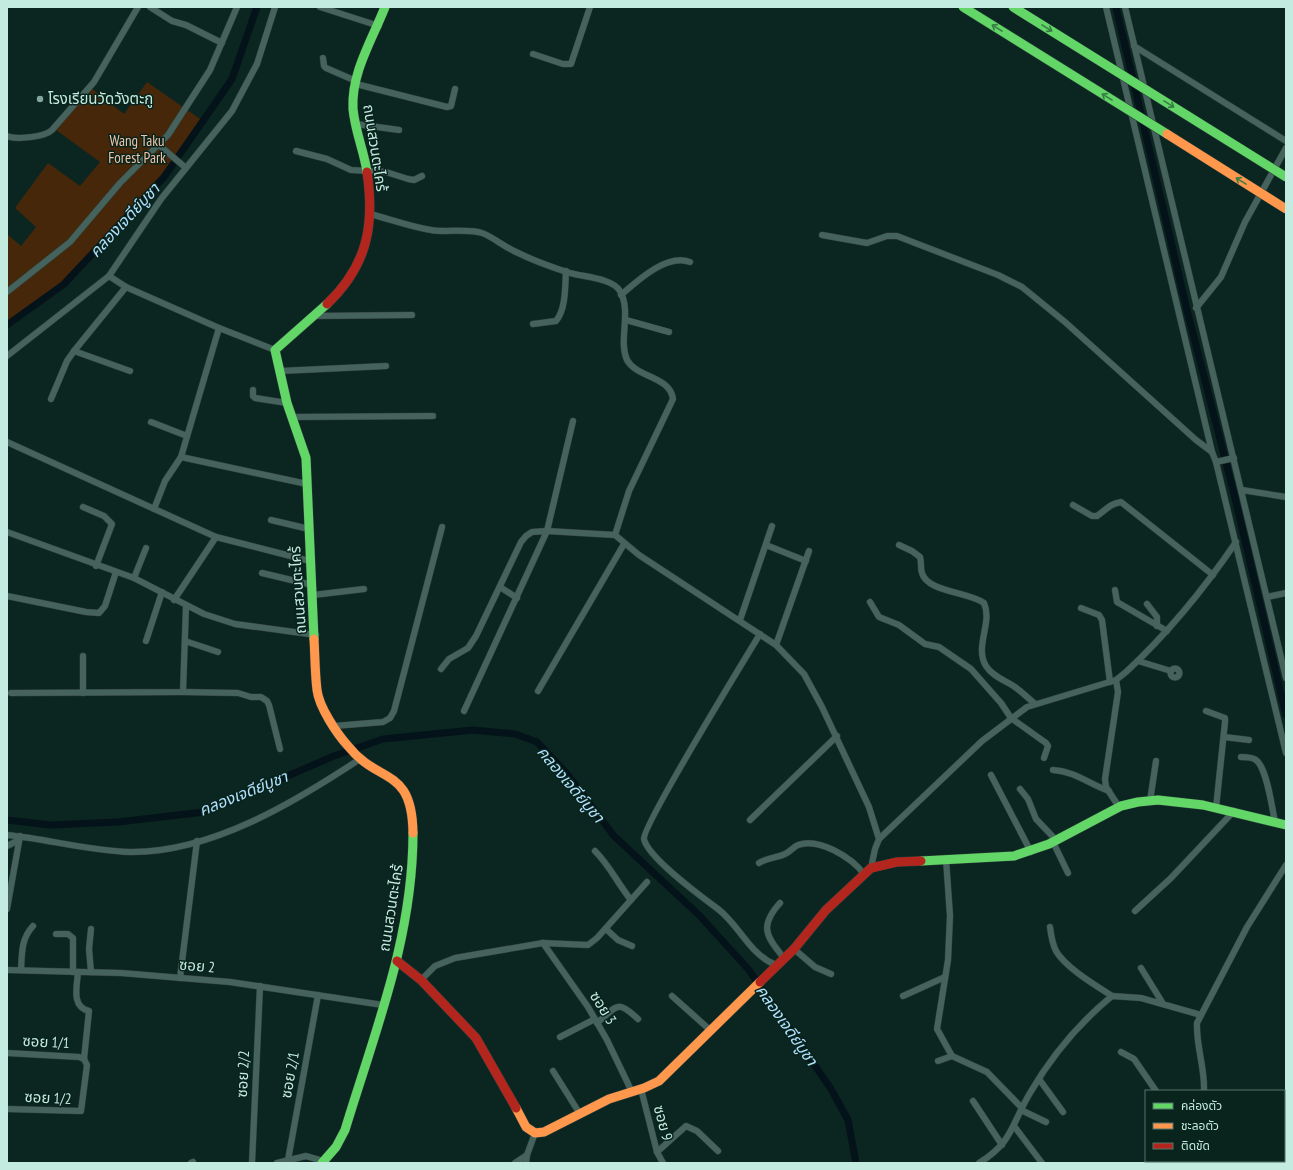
<svg xmlns="http://www.w3.org/2000/svg" width="1293" height="1170" font-family="'PT Sans Narrow','Noto Sans Thai',sans-serif">
	<style>
		.green { fill: #46270a }
		.lines { fill: none; stroke-linecap: round; stroke-linejoin: round }
		.canal { stroke: #041219; stroke-width: 7 }
		.street-casing { stroke: #2b3f3a; stroke-width: 7 }
		.fast-casing { stroke: #2b3f3a; stroke-width: 10 }
		.slow-casing { stroke: #2b3f3a; stroke-width: 10 }
		.jam-casing { stroke: #2b3f3a; stroke-width: 10 }
		.street { stroke: #46625c; stroke-width: 6 }
		.fast { stroke: #63d668; stroke-width: 9 }
		.slow { stroke: #ff974d; stroke-width: 9 }
		.jam { stroke: #b3261e; stroke-width: 9 }
		.fast-bridge-casing { stroke: #2b3f3a; stroke-width: 10; stroke-linecap: butt }
		.slow-bridge-casing { stroke: #2b3f3a; stroke-width: 10; stroke-linecap: butt }
		.fast-bridge { stroke: #63d668; stroke-width: 9 }
		.slow-bridge { stroke: #ff974d; stroke-width: 9 }
		.oneway { stroke: #367d42 }
		.poi-dot { fill: #83a69c; stroke: #09241d; stroke-width: 1.5 }
		.labels { text-anchor: middle; stroke-width: 3; stroke-linejoin: round; paint-order: stroke }
		.poi-label { font-size: 15px; fill: #c4ebdf; stroke: #09241d; text-anchor: start }
		.park-label { font-size: 15px; fill: #f0c3a7; stroke: #09241d }
		.street-label { font-size: 15px; fill: #c4ebdf; stroke: #09241d }
		.water-label { font-size: 16px; font-style: italic; fill: #b1e1fe; stroke: #09241d }
	</style>
	<rect width="100%" height="100%" fill="#0b2520"/>
	<polygon class="green" points="147,82 203,121 164,177 93,254 64,284 7,325 7,234 21,246 36,227 15,208 48,163 80,186 100,162 56,130 90,87 124,114"/>
	<g class="lines">
		<g class="canal">
			<polyline points="1116,7 1187,310 1234,494 1286,715"/>
			<polyline points="7,325 64,284 164,177 232,79 257,7"/>
			<polyline points="7,820 50,825 118,822 204,812 334,756 383,739 473,730 515,734 537,742 568,775 614,836 699,915 749,970 831,1089 848,1120 856,1163"/>
		</g>
		<defs>
			<g id="street">
				<polyline points="150,7 172,21 186,25 222,43"/>
				<polyline points="320,7 379,26"/>
				<polyline points="1106,7 1212,452"/>
				<polyline points="1125,7 1286,678"/>
				<polyline points="1134,46 1286,141"/>
				<polyline points="533,54 563,64 571,64 590,7"/>
				<polyline points="323,58 324,66 326,68 356,81"/>
				<polyline points="356,84 447,107 451,106 455,89"/>
				<polyline points="356,124 399,130"/>
				<path d="M7 136C16 140 45 137 52 130L94 82 138 7"/>
				<polyline points="160,146 186,168"/>
				<polyline points="296,151 327,159 351,170 386,172 408,179 414,180 422,176"/>
				<path d="M370 214C390 219 410 227 431 230 447 233 466 228 482 233 493 237 503 246 514 251 532 260 551 267 570 273 584 277 612 278 620 291 632 312 618 340 627 360 637 378 670 376 673 399L629 491 615 535"/>
				<polyline points="822,235 867,243 887,236 897,236 998,275 1022,287 1065,322 1196,440 1212,452 1216,462 1286,753"/>
				<polyline points="109,276 161,199 232,111 257,64 275,7"/>
				<polyline points="7,292 70,242 120,183 168,135 210,70 237,7"/>
				<path d="M621 295C637 281 667 253 690 262"/>
				<polyline points="1196,308 1221,277 1245,222 1286,148"/>
				<polyline points="312,316 412,315"/>
				<polyline points="626,320 669,332"/>
				<path d="M533 324 556 321C566 309 565 287 566 271"/>
				<polyline points="74,351 130,371"/>
				<polyline points="7,356 109,276 126,287 219,328 275,350"/>
				<polyline points="280,371 386,366"/>
				<polyline points="253,390 253,396 255,398 287,403"/>
				<polyline points="51,399 67,361 74,351 126,287"/>
				<polyline points="293,417 433,416"/>
				<polyline points="151,422 187,436"/>
				<polyline points="7,442 216,537"/>
				<polyline points="181,457 307,484"/>
				<polyline points="1216,462 1234,458"/>
				<polyline points="1242,490 1286,497"/>
				<path d="M1073 505 1092 516H1097C1106 510 1109 504 1121 502L1213 575"/>
				<polyline points="83,507 104,516 112,524 96,566"/>
				<polyline points="154,509 165,481 181,457 219,328"/>
				<polyline points="271,520 309,529"/>
				<polyline points="7,532 134,578 204,614 235,624 316,635"/>
				<polyline points="766,545 806,561"/>
				<path d="M899 545 912 551 920 557C922 563 920 568 922 573 927 592 969 592 984 603 993 623 974 646 986 666 992 676 1006 681 1015 687 1022 692 1028 698 1034 703"/>
				<polyline points="262,573 312,585"/>
				<polyline points="134,578 146,548"/>
				<polyline points="500,587 517,598"/>
				<polyline points="1115,590 1117,602 1167,631"/>
				<polyline points="313,595 364,589"/>
				<polyline points="7,596 86,612 99,613 105,606 116,572"/>
				<polyline points="1267,597 1286,593"/>
				<polyline points="174,600 216,537 310,561"/>
				<polyline points="870,602 879,617 899,625 925,644 939,647 971,669 1001,703 1011,718 1046,743 1048,746 1044,758"/>
				<polyline points="1147,604 1157,617 1157,626"/>
				<polyline points="1081,608 1099,615 1102,620 1110,682"/>
				<polyline points="740,620 772,526"/>
				<path d="M760 634C746 657 642 827 644 839 648 858 702 897 718 909 740 926 750 955 776 965"/>
				<polyline points="146,641 162,592"/>
				<polyline points="185,641 218,652"/>
				<polyline points="776,645 809,551"/>
				<polyline points="1138,661 1171,671"/>
				<circle cx="1175" cy="673" r="4.5"/>
				<polyline points="441,669 449,659 468,648 476,636 521,542 526,536 532,532 547,531 615,535 639,555 776,645 804,674 822,707 869,807 879,839"/>
				<polyline points="1116,680 1118,692 1105,779 1106,787 1119,807"/>
				<polyline points="538,691 624,544"/>
				<polyline points="183,692 238,693 251,697 261,697 267,701 269,705 280,749"/>
				<polyline points="11,693 183,692 186,606"/>
				<polyline points="83,693 83,656"/>
				<polyline points="464,711 547,531 573,421"/>
				<polyline points="1206,711 1225,718 1225,722 1216,808"/>
				<polyline points="334,726 383,722 390,718 394,711 442,527"/>
				<polyline points="1224,737 1249,740"/>
				<path d="M1241 757C1245 757 1252 757 1256 760 1267 768 1272 808 1275 822"/>
				<path d="M1053 770C1074 771 1089 784 1109 791"/>
				<polyline points="991,775 1031,852"/>
				<polyline points="1020,789 1028,799 1036,819 1056,840"/>
				<polyline points="1150,801 1156,761"/>
				<polyline points="750,820 837,736"/>
				<path d="M7 835C48 839 89 851 130 852 211 853 295 802 360 759"/>
				<polyline points="1053,842 1068,873"/>
				<polyline points="7,846 19,840"/>
				<path d="M595 851C610 866 618 884 631 900"/>
				<polyline points="946,859 950,916 948,960 937,1029 952,1056 987,1072 1022,1108"/>
				<path d="M759 863C767 858 776 858 785 854 790 852 793 847 798 845 819 837 852 858 864 874"/>
				<path d="M871 868 875 849 879 839 982 741 1027 707 1116 680 1126 672C1168 633 1204 589 1236 542"/>
				<path d="M780 903C759 926 766 936 784 958"/>
				<polyline points="7,909 20,836"/>
				<polyline points="1135,911 1171,878 1234,811"/>
				<path d="M1050 927C1051 935 1052 943 1056 951 1066 968 1095 985 1112 996"/>
				<polyline points="606,929 618,940 632,946"/>
				<polyline points="56,934 68,934 73,938 73,972"/>
				<polyline points="543,943 588,1007 607,1040 632,1092"/>
				<polyline points="794,949 815,967 831,974"/>
				<polyline points="1141,968 1162,1002"/>
				<polyline points="7,970 121,973 230,982 383,1005"/>
				<path d="M21 970C22 953 21 939 33 926"/>
				<polyline points="91,972 89,949 91,929"/>
				<polyline points="180,978 197,841"/>
				<polyline points="421,980 435,966 455,958 543,943 588,945 597,938 647,882"/>
				<polyline points="672,996 710,1030"/>
				<polyline points="903,996 945,977"/>
				<path d="M597 1023C617 1007 616 998 638 1019"/>
				<polyline points="560,1037 595,1019"/>
				<polyline points="1121,1052 1134,1059 1156,1091"/>
				<polyline points="7,1053 79,1057 84,1059"/>
				<polyline points="938,1061 952,1056"/>
				<polyline points="553,1071 580,1114"/>
				<polyline points="1039,1079 1063,1112"/>
				<polyline points="641,1089 657,1152 663,1163"/>
				<path d="M1204 1091C1205 1068 1196 1046 1197 1023L1247 927 1286 865"/>
				<polyline points="973,1101 1002,1145"/>
				<path d="M7 1109 81 1111 87 1065 84 1059 89 1011C71 1007 77 986 78 972"/>
				<polyline points="1021,1110 1046,1122"/>
				<polyline points="1014,1126 1042,1163"/>
				<polyline points="657,1152 686,1126 697,1131 718,1151"/>
				<polyline points="288,1160 318,995"/>
				<polyline points="1222,1161 1226,1163"/>
				<polyline points="191,1163 193,1162"/>
				<polyline points="252,1163 260,986"/>
				<polyline points="277,1163 306,1156 323,1161"/>
				<polyline points="515,1163 527,1155"/>
				<polyline points="526,1163 527,1155 535,1133"/>
				<path d="M979 1163C1013 1142 1011 1125 1030 1093 1051 1057 1079 1023 1112 996L1141 998 1201 1015"/>
				<polyline points="1197,1163 1198,1161"/>
			</g>
			<g id="fast">
				<path d="M367 172C364 151 355 131 353 109 351 73 372 40 385 7"/>
				<polyline points="314,639 306,458 287,403 275,350 327,304"/>
				<polyline points="921,861 1014,856 1049,844 1121,806 1138,802 1158,800 1203,805 1286,825"/>
				<path d="M322 1163 336 1147 345 1130C375 1031 413 938 413 833"/>
			</g>
			<g id="slow">
				<path d="M314 639C315 656 315 674 317 690 319 707 337 734 348 746 379 785 412 766 413 833"/>
				<polyline points="516,1108 526,1127 535,1133 544,1132 609,1099 644,1088 659,1081 760,982"/>
			</g>
			<g id="jam">
				<path d="M327 304C367 266 375 226 367 172"/>
				<polyline points="397,961 421,980 476,1038 516,1108"/>
				<polyline points="760,982 794,949 826,910 871,868 897,862 921,861"/>
			</g>
		</defs>
		<use href="#street" class="street-casing"/>
		<use href="#fast" class="fast-casing"/>
		<use href="#slow" class="slow-casing"/>
		<use href="#jam" class="jam-casing"/>
		<use href="#street" class="street"/>
		<use href="#fast" class="fast"/>
		<use href="#slow" class="slow"/>
		<use href="#jam" class="jam"/>
		<defs>
			<g id="fast-bridge">
				<polyline points="963,7 1167,134"/>
				<polyline points="1013,7 1286,177"/>
			</g>
			<polyline id="slow-bridge" points="1167,134 1286,209"/>
		</defs>
		<use href="#fast-bridge" class="fast-bridge-casing"/>
		<use href="#slow-bridge" class="slow-bridge-casing"/>
		<use href="#fast-bridge" class="fast-bridge"/>
		<use href="#slow-bridge" class="slow-bridge"/>
	</g>
	<defs><path id="oneway-shaft" d="M-6 0H5M1.5-3L5.5 0L1.5 3" fill="none" stroke-width="1.6" stroke-linecap="round" stroke-linejoin="round"/></defs>
	<g class="oneway">
		<use href="#oneway-shaft" transform="translate(997 28) rotate(-148)"/>
		<use href="#oneway-shaft" transform="translate(1047 28) rotate(32)"/>
		<use href="#oneway-shaft" transform="translate(1107 97) rotate(-148)"/>
		<use href="#oneway-shaft" transform="translate(1169 104) rotate(32)"/>
		<use href="#oneway-shaft" transform="translate(1241 181) rotate(-148)"/>
	</g>
	<circle class="poi-dot" cx="40" cy="99" r="4"/>
	<g class="labels">
		<g class="poi-label">
			<text x="48" y="104">โรงเรียนวัดวังตะกู</text>
		</g>
		<g class="park-label">
			<text x="137" y="146">Wang Taku<tspan x="137" dy="17">Forest Park</tspan></text>
		</g>
		<g class="street-label">
			<text transform="translate(375 148) rotate(81)" y="5">ถนนสวนตะไคร้</text>
			<text transform="translate(298 590) rotate(-94)" y="5">ถนนสวนตะไคร้</text>
			<text transform="translate(391 908) rotate(-81)" y="5">ถนนสวนตะไคร้</text>
			<text transform="translate(197 966) rotate(5)" y="5">ซอย 2</text>
			<text transform="translate(603 1008) rotate(58)" y="5">ซอย 3</text>
			<text transform="translate(46 1042) rotate(3)" y="5">ซอย 1/1</text>
			<text transform="translate(243 1074) rotate(-87)" y="5">ซอย 2/2</text>
			<text transform="translate(290 1075) rotate(-80)" y="5">ซอย 2/1</text>
			<text transform="translate(48 1098) rotate(3)" y="5">ซอย 1/2</text>
			<text transform="translate(663 1123) rotate(75)" y="5">ซอย 9</text>
		</g>
		<g class="water-label">
			<text transform="translate(124 220) rotate(-47)" y="6">คลองเจดีย์บูชา</text>
			<text transform="translate(571 784) rotate(50)" y="6">คลองเจดีย์บูชา</text>
			<text transform="translate(243 793) rotate(-22)" y="6">คลองเจดีย์บูชา</text>
			<text transform="translate(787 1025) rotate(55)" y="6">คลองเจดีย์บูชา</text>
		</g>
	</g>
	<rect width="1293" height="1170" fill="none" stroke="#c4ebdf" stroke-width="16"/>
	<rect x="1145" y="1090" width="140" height="72" fill="#09241d" stroke="#54746b"/>
	<rect x="1153" y="1103" width="20" height="6" fill="#63d668" stroke="#54746b"/>
	<text x="1181" y="1110" font-size="12" fill="#c4ebdf">คล่องตัว</text>
	<rect x="1153" y="1123" width="20" height="6" fill="#ff974d" stroke="#54746b"/>
	<text x="1181" y="1130" font-size="12" fill="#c4ebdf">ชะลอตัว</text>
	<rect x="1153" y="1143" width="20" height="6" fill="#b3261e" stroke="#54746b"/>
	<text x="1181" y="1150" font-size="12" fill="#c4ebdf">ติดขัด</text>
</svg>
